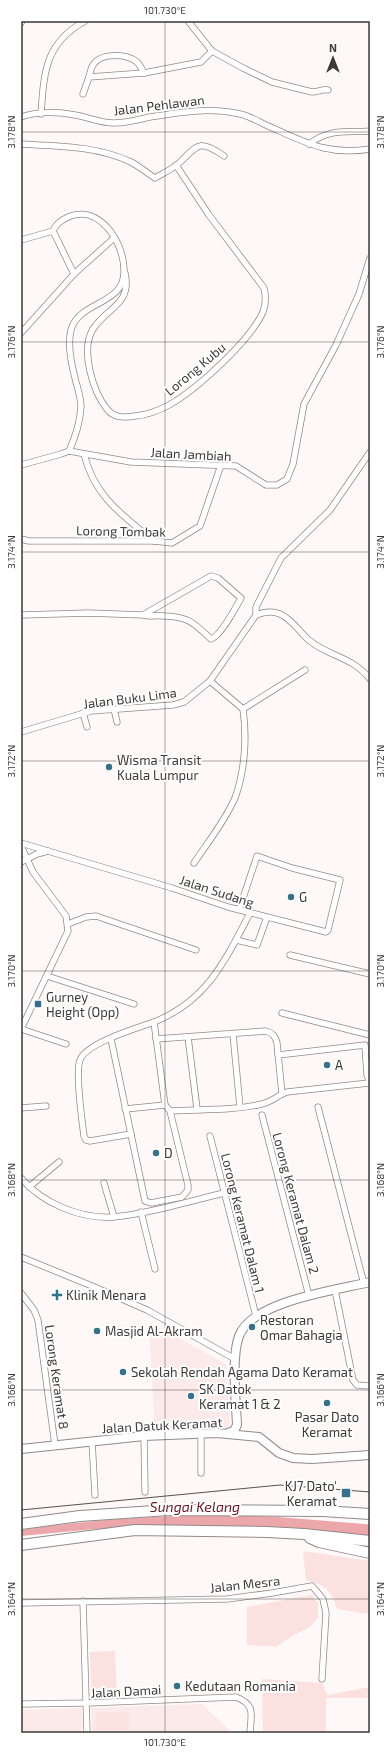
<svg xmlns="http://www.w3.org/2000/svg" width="391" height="1754" font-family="'Exo 2',sans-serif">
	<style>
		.built { fill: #fce9e9 }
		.green { fill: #fce1e1 }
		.water { fill: #eba7a9 }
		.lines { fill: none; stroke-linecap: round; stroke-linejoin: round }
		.river { stroke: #eba7a9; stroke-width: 11 }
		.street-casing { stroke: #938a8a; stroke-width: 7 }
		.secondary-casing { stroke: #938a8a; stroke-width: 10 }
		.highway-casing { stroke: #938a8a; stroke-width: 12 }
		.street { stroke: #fff; stroke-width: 5.5 }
		.secondary { stroke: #fff; stroke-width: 8 }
		.highway { stroke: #fff; stroke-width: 10 }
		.tram { stroke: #565252; stroke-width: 1 }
		.ticks { fill: none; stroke: #3d3939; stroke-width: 1; stroke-opacity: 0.45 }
		.poi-dot { fill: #367189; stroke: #fff; stroke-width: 1.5 }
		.labels { text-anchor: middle; stroke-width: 4; stroke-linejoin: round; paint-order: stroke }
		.street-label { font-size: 13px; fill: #3d3939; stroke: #fff }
		.poi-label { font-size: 13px; fill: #3d3939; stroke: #fff; text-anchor: start }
		.water-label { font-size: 14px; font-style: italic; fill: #661724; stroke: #fff }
		.neatline { fill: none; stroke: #3d3939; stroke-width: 1.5 }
		.ticks-label { font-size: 10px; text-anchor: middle; fill: #3d3939 }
	</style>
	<rect width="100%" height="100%" fill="#fef8f8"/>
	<g class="built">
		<polygon points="149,1326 173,1335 226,1364 230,1428 155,1431"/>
		<polygon points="202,1704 232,1733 92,1733 91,1708"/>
		<polygon points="82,1708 82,1733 21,1733 21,1710"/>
	</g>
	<g class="green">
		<path d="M303 1551 370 1561V1614L337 1609C331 1590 325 1585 306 1580Z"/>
		<polygon points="311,1595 318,1603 318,1618 310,1627 294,1635 276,1647 247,1645 247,1607"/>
		<polygon points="115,1651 117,1695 95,1696 91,1692 90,1652"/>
		<polygon points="262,1679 322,1683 327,1695 370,1687 370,1698 326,1698 326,1733 263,1733"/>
		<rect x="96" y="1712" width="33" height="18"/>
	</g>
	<path class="water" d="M216 1515V1525L95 1529 21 1536V1530C86 1520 150 1516 216 1515Z"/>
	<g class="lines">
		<polyline class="river" points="201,1520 271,1522 370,1530"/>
		<defs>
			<g id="street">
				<path d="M188 21 212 51 243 68 272 82 312 92C318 92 322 89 328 90"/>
				<polyline points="21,23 22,21"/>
				<path d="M89 77C90 73 91 68 93 65 101 52 127 54 137 62 140 65 142 69 144 73"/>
				<polyline points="83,94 89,77 144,73 201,62 212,51"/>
				<path d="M41 114C44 72 45 43 85 21"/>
				<path d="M21 117C37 111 59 112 75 115 88 117 100 123 114 123 126 123 138 120 150 117 181 112 209 107 240 114 250 116 259 122 268 126 305 142 328 156 370 149"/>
				<path d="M21 144C58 146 97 146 131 162 139 166 147 173 155 178 162 174 170 170 177 165 197 147 197 137 224 156"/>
				<path d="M309 144C330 128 346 133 370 131"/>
				<polyline points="21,240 53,231"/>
				<path d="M125 273C132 305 107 307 93 329 80 350 93 392 107 409 114 418 124 418 135 416 146 415 158 411 169 405 196 390 250 341 263 312 266 304 266 296 264 288L209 215 176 165"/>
				<polyline points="21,333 74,274 114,238"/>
				<path d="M69 451C75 438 80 421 81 407 81 397 77 387 75 378 71 363 67 341 72 327 82 301 124 304 124 272 125 244 100 203 68 217 60 221 56 224 53 231L74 274"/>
				<path d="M84 454C94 496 122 515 154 541"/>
				<polyline points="21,465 61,454 69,451 131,462 236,466 266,485 277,485 287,479 293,464 304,404 336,345 359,294 370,258"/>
				<polyline points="21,539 29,541 154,541 172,543 200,526 221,465"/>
				<path d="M21 615 88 613 143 615C151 617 157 615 165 616 189 617 194 623 211 639 221 636 236 607 241 598L218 578 211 576 143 615"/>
				<polyline points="256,615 256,607 281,558 330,510 370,452"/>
				<polyline points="114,709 117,722"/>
				<polyline points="243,709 305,670"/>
				<polyline points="83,713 87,727"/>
				<path d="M21 732 91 711 173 705 184 702 210 681 256 615C264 612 273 611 280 614 292 619 300 633 310 641 330 657 353 657 370 679"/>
				<polyline points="21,843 172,888 228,907 326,932 328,930 340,880 292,868 257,856 239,910"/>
				<polyline points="21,846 33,872 66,916 68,931 21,1029"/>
				<polyline points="21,862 37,854 48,851"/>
				<path d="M194 863C208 842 225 821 235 798 245 771 247 737 243 709L210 681"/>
				<polyline points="68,924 86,917 96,916 196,950"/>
				<polyline points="236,940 257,945 267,917"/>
				<polyline points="290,955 370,974"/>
				<polyline points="47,976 134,1004"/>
				<polyline points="282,1013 370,1035"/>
				<polyline points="154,1022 165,1105"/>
				<polyline points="21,1029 66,1044"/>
				<polyline points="233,1034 240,1107"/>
				<polyline points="188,1037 197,1109"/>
				<polyline points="111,1039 145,1201 151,1203 182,1197 188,1190 188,1185 170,1111"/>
				<path d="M156 1039 266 1031C273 1033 275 1036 277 1043L282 1094"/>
				<polyline points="278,1055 365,1045 367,1075 370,1083"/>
				<polyline points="318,1107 364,1284"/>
				<polyline points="21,1108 46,1106"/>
				<path d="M125 1109 165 1105 170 1111C200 1109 233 1111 262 1104 272 1102 278 1095 287 1092L369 1083"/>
				<polyline points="262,1115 309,1296"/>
				<path d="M131 1134 90 1141 86 1140 84 1136C82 1120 75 1073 80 1060 86 1043 137 1028 154 1022 207 1001 225 961 250 913"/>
				<polyline points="210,1136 256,1316"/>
				<path d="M21 1178C42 1203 80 1219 113 1217 148 1214 190 1201 224 1193"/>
				<polyline points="104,1183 114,1217"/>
				<polyline points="29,1187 59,1162"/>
				<polyline points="141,1212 155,1269"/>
				<polyline points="21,1257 92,1286 147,1310 235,1359"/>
				<polyline points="335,1290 353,1380 357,1385 370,1386"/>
				<polyline points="21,1293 34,1310 38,1320 55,1445"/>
				<polyline points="201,1433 201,1473"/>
				<polyline points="144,1436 145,1492"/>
				<polyline points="92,1441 95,1495"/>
				<polyline points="83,1601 87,1733"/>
				<polyline points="21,1603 227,1599 272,1593 312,1586 323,1599 326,1613 322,1679"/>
				<path d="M21 1704 87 1703 236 1697C256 1705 251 1714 250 1733"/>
			</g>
			<g id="secondary">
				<path d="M228 1433 234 1431 237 1425C236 1401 231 1358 239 1336 252 1301 336 1290 370 1282"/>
				<polyline points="21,1449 144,1436 217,1433 259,1437 279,1453 293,1458 312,1459 370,1455"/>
			</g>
			<g id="highway">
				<polyline points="21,1524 80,1516 169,1510 323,1511 370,1514"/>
				<polyline points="310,1538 319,1542 370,1553"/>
				<polyline points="21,1545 135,1530 267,1532 304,1534 370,1541"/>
			</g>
		</defs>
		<use href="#street" class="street-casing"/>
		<use href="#secondary" class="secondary-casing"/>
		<use href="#highway" class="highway-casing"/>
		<use href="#street" class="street"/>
		<use href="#secondary" class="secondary"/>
		<use href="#highway" class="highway"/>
		<polyline class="tram" points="21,1510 280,1485 370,1492"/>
	</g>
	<path class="ticks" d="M165 21V1733M21 132H370M21 342H370M21 552H370M21 761H370M21 971H370M21 1180H370M21 1390H370M21 1599H370"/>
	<g class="poi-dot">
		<circle cx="109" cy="767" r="4"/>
		<circle cx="291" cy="897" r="4"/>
		<rect x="34" y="1000" width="8" height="8" rx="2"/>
		<circle cx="327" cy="1065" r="4"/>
		<circle cx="156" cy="1153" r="4"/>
		<path d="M55 1289h4v4h4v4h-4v4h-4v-4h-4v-4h4z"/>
		<circle cx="252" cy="1327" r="4"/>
		<circle cx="97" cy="1331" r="4"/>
		<circle cx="123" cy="1372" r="4"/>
		<circle cx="191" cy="1396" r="4"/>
		<circle cx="327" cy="1403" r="4"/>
		<rect x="341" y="1488" width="10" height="10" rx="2"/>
		<circle cx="177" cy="1686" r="4"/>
	</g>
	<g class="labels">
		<g class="street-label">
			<text transform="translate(159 105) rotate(-7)" y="5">Jalan Pehlawan</text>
			<text transform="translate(195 369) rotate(-40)" y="5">Lorong Kubu</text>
			<text transform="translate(191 454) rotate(3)" y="5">Jalan Jambiah</text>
			<text transform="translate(121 531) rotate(1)" y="5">Lorong Tombak</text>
			<text transform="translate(130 698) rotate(-7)" y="5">Jalan Buku Lima</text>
			<text transform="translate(217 891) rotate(18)" y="5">Jalan Sudang</text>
			<text transform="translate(296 1203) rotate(75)" y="5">Lorong Keramat Dalam 2</text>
			<text transform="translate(243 1223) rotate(76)" y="5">Lorong Keramat Dalam 1</text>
			<text transform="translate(57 1377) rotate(82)" y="5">Lorong Keramat 8</text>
			<text transform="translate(162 1425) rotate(-3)" y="5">Jalan Datuk Keramat</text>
			<text transform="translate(245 1584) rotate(-6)" y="5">Jalan Mesra</text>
			<text transform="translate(126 1691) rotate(-3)" y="5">Jalan Damai</text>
		</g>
		<g class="poi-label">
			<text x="117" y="765">Wisma Transit<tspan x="117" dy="15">Kuala Lumpur</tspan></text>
			<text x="299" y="902">G</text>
			<text x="46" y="1002">Gurney<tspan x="46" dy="15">Height (Opp)</tspan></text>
			<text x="335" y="1070">A</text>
			<text x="164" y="1158">D</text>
			<text x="66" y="1300">Klinik Menara</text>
			<text x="260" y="1325">Restoran<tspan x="260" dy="15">Omar Bahagia</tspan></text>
			<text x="105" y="1336">Masjid Al-Akram</text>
			<text x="131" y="1377">Sekolah Rendah Agama Dato Keramat</text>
			<text x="199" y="1394">SK Datok<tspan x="199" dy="15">Keramat 1 &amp; 2</tspan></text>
			<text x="327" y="1422" text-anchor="middle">Pasar Dato<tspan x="327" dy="15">Keramat</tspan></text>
			<text x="337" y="1491" text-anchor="end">KJ7 Dato'<tspan x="337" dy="15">Keramat</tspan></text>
			<text x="185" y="1691">Kedutaan Romania</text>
		</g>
		<g class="water-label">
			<text x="195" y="1512">Sungai Kelang</text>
		</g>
	</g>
	<rect width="391" height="1754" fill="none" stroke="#ffffff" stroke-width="44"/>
	<g transform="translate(333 58)" stroke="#ffffff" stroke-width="3" paint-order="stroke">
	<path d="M0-3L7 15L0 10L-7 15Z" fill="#3d3939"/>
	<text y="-6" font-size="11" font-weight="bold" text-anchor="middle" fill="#3d3939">N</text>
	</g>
	<rect x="22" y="22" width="347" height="1710" class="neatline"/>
	<g class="ticks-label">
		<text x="165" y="14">101.730°E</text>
		<text transform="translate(11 132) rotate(-90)" y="4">3.178°N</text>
		<text transform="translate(380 132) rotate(-90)" y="4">3.178°N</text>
		<text transform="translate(11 342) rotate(-90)" y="4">3.176°N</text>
		<text transform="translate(380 342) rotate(-90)" y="4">3.176°N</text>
		<text transform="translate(11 552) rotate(-90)" y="4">3.174°N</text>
		<text transform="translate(380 552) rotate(-90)" y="4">3.174°N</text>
		<text transform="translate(11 761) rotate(-90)" y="4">3.172°N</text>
		<text transform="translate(380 761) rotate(-90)" y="4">3.172°N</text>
		<text transform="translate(11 971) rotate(-90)" y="4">3.170°N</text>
		<text transform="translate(380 971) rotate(-90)" y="4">3.170°N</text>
		<text transform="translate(11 1180) rotate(-90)" y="4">3.168°N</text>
		<text transform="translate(380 1180) rotate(-90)" y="4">3.168°N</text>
		<text transform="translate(11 1390) rotate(-90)" y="4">3.166°N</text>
		<text transform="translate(380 1390) rotate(-90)" y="4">3.166°N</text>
		<text transform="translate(11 1599) rotate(-90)" y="4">3.164°N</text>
		<text transform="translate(380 1599) rotate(-90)" y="4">3.164°N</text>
		<text x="165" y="1746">101.730°E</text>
	</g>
</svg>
